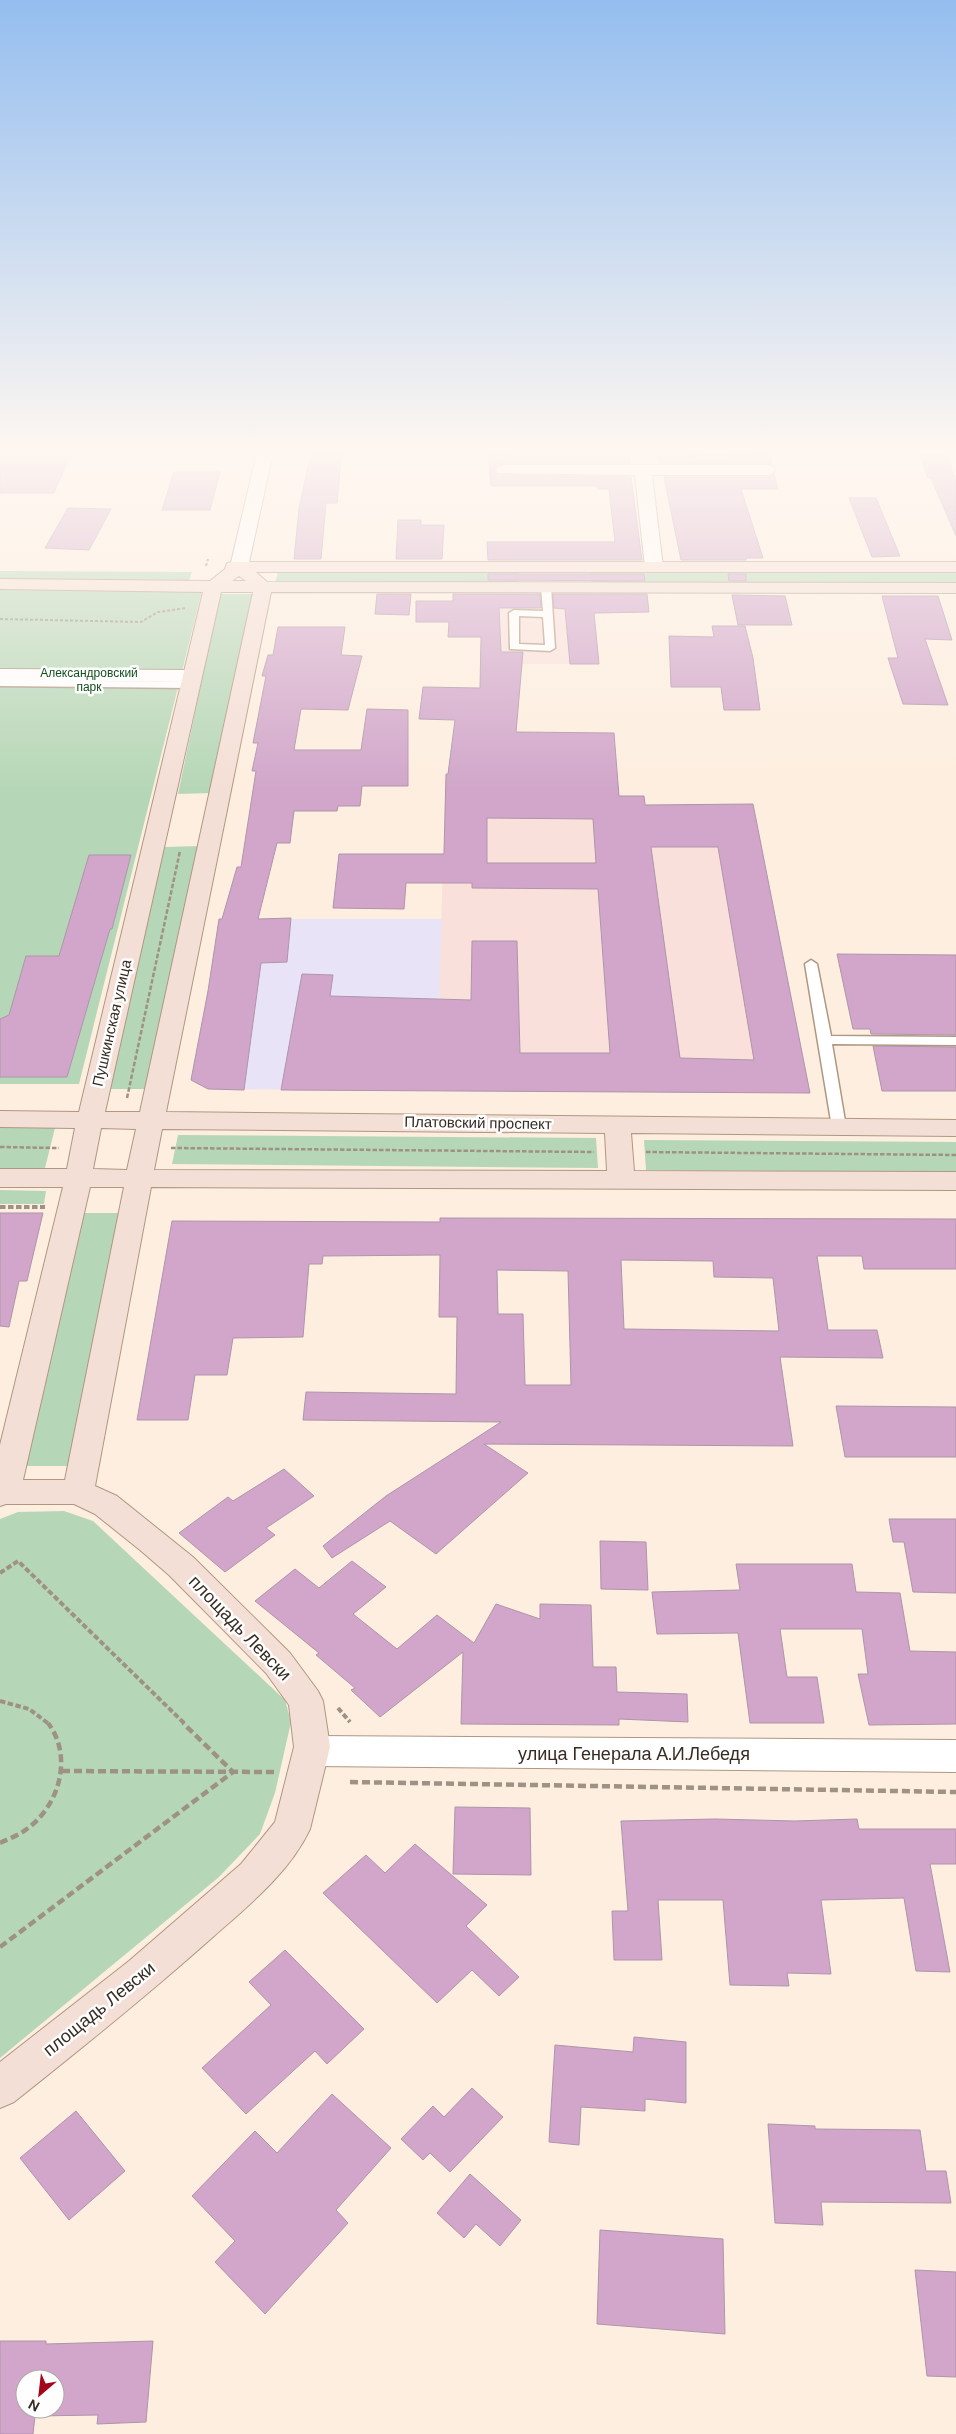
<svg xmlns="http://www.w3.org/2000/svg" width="956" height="2434" font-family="'DM Sans',sans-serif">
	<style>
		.industrial { fill: #fae0da }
		.education { fill: #e9e3f8 }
		.green { fill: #b6d7b7 }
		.building { fill: #d1a6ca; stroke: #ae95aa; fill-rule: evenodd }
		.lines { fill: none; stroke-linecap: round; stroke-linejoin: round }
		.lane-casing { stroke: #af9781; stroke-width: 3 }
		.street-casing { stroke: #af9781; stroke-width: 2 }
		.secondary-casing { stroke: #af9781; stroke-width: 2 }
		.path-far3 { stroke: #9e9185; stroke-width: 2; stroke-dasharray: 3 2; stroke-linecap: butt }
		.path-far2 { stroke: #9e9185; stroke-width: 2.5; stroke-dasharray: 4.5 2; stroke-linecap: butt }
		.path-far1 { stroke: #9e9185; stroke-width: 4; stroke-dasharray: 5.5 2.5; stroke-linecap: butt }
		.path { stroke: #9e9185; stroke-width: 4.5; stroke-dasharray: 8 4; stroke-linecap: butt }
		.lane { fill: #fff; fill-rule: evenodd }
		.street { fill: #fff; fill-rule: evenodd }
		.secondary { fill: #f4dfd6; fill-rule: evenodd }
		.labels { text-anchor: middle; stroke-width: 5; stroke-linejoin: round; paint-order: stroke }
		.far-park-label { font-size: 12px; fill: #144e1d; stroke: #fefefe }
		.street-label { font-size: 15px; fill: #362c23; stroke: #fefefe }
		.near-street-label { font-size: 18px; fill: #362c23; stroke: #fefefe }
	</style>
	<rect width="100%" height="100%" fill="#fdeedf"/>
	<g class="industrial">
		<polygon points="482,595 593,595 599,664 481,664 481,637 448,637 449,627 480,627"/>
		<polygon points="445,795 644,796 647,805 753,804 810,1093 464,1091 465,1053 483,1000 439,999"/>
	</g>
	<polygon class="education" points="219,919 442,919 439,999 483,1000 465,1053 464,1091 208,1089 191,1080 207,996"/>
	<g class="green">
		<polygon points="0,571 192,572 189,580 0,579"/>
		<polygon points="278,571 519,572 518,585 275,584"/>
		<polygon points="956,572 956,584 591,584 590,573"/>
		<polygon points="0,590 202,591 79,1084 0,1084"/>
		<polygon points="220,594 254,594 210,793 178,794"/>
		<polygon points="200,846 147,1089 109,1089 163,847"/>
		<polygon points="0,1124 56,1124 44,1172 0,1172"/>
		<polygon points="178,1135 596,1138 598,1168 172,1164"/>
		<polygon points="644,1140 956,1142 956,1172 646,1170"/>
		<polygon points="0,1190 46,1191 44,1204 0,1204"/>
		<polygon points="79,1213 122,1213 68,1466 19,1466"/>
		<polygon points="64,1511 93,1521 285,1700 291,1722 275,1793 260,1834 219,1877 0,2058 0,1519 18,1512"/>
	</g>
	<g class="building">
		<polygon points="312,448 342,448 337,503 326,503 321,559 294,559 299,509"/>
		<polygon points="769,453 772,465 661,463 659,457"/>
		<polygon points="488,454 512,454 512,457 629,457 630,463 504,463 496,466 494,471 498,475 631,477 642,560 488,560 487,542 615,542 609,489 598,489 597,486 491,486"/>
		<polygon points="920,455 947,455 956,482 956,536 931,478 928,478"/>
		<polygon points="0,456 70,456 54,493 0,493"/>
		<polygon points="174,472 220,472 210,510 162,510"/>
		<polygon points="774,474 778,489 741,489 763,558 746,558 746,560 681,560 664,477 767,477"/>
		<polygon points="849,498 876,498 900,556 872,557"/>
		<polygon points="68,508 111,509 89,550 45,548"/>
		<polygon points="398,520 421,520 421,525 444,525 442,559 396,559"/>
		<polygon points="488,574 644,574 645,581 488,580"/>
		<polygon points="728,574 746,574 746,581 729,581"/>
		<polygon points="377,594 411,594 409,615 375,614"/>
		<path d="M453 594H540L541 608H499L501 652H523L516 732 614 733 619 796H644L645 805 753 804 810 1093 281 1090 302 974 333 975 330 996 471 1000 472 941H517L520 1053H610L598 889 472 888V883H406L404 909 333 908 339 854H444L446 774H448L455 720 419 719 423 687 480 688 481 637H448L449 622H416V601H453ZM487 818 593 819 596 863H487ZM651 847H718L754 1060 680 1058Z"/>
		<polygon points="553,594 647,594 649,612 594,613 599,664 570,664 565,609 554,608"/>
		<polygon points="732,595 785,596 792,625 738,625"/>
		<polygon points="882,596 938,596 952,640 925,639 948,705 903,704 888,658 898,658"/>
		<polygon points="712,626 745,626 753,658 760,710 724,710 721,687 671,687 669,636 714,637"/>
		<polygon points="278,627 345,627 341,655 362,656 348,710 301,709 294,750 361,750 367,709 408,710 408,786 362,786 360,806 338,806 337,811 294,811 290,843 277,843 258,919 291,918 287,962 261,963 244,1090 208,1089 191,1080 208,991 219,919 222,919 237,867 241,867 256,771 252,771 258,743 253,743 266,676 262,676 268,655 273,655"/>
		<polygon points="89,855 131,855 112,929 110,929 67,1077 0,1077 0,1019 9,1015 26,956 59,956"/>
		<polygon points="837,954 956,955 956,1035 871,1034 870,1029 853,1029"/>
		<polygon points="873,1046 956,1047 956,1091 882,1091"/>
		<polygon points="0,1213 43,1213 27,1281 19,1281 9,1327 0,1326"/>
		<path d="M440 1218 956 1219V1269H864L862 1256H817L828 1330H877L883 1358 780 1357 793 1446 484 1444 528 1473 436 1554 390 1521 332 1558 323 1546 386 1496 501 1422 303 1420 306 1392 456 1394 457 1317H439L440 1255 323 1256 322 1264H309L303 1337 233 1338 227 1375H195L188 1420H137L172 1221 440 1222ZM621 1260 713 1261 714 1277 773 1278 779 1331 624 1329ZM497 1270 568 1271 571 1385H525L523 1314H498Z"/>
		<polygon points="836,1406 956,1407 956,1457 845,1457"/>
		<polygon points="284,1469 314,1496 266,1528 275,1535 225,1572 179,1533 228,1497 233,1501"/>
		<polygon points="889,1519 956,1519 956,1593 913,1592 904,1542 893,1542"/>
		<polygon points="600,1541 646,1542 648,1590 601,1589"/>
		<polygon points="352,1561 386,1587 353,1614 397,1649 437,1615 474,1643 496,1604 540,1619 540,1604 591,1605 593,1667 616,1667 617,1692 687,1694 688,1722 619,1719 619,1725 461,1724 463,1652 380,1717 351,1690 355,1688 316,1655 319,1653 255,1601 295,1569 319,1588"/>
		<polygon points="736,1564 852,1564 856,1592 900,1593 910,1651 956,1652 956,1724 869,1725 858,1674 868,1674 862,1629 780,1629 787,1677 817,1677 824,1723 750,1723 738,1633 657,1634 652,1592 740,1590"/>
		<polygon points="455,1807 530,1808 531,1875 453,1874"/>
		<polygon points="715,1819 795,1821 857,1819 859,1829 956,1829 956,1864 930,1864 950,1972 916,1971 904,1898 821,1900 831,1974 787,1973 789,1986 730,1985 723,1900 658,1900 662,1960 614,1960 612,1911 628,1911 621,1821"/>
		<polygon points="415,1844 487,1905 466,1926 519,1977 499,1996 472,1970 437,2003 323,1893 366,1855 385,1873"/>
		<polygon points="285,1950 364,2029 327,2064 315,2051 246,2114 202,2068 271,2005 249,1982"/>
		<polygon points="634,2037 686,2042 686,2103 645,2099 645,2111 581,2107 579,2145 549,2142 555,2045 633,2052"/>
		<polygon points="472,2088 503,2117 450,2172 430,2153 423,2160 401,2139 433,2106 444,2117"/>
		<polygon points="332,2094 391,2148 336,2210 348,2223 265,2314 215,2262 235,2241 192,2196 255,2131 277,2153"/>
		<polygon points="76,2111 125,2171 69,2220 20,2158"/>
		<polygon points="768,2124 815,2126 815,2129 920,2130 926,2171 946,2171 951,2203 821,2202 823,2225 775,2223"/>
		<polygon points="470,2174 521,2220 500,2246 476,2224 464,2238 437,2213"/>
		<polygon points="600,2230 723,2239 725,2334 597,2324"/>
		<polygon points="915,2270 956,2272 956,2377 927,2376"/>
		<path d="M0 2341H46V2344L153 2341 146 2422 97 2424 98 2415 35 2416 33 2434H0ZM25 2379H55V2409H25Z"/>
	</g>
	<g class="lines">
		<defs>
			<g id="lane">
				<path d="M546 584 551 587 555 648 550 651 510 649 509 613 514 610 543 611 541 587ZM519 616 543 617 545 645 519 644Z"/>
				<polygon points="0,680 190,682 195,685 190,688 0,686"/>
				<polygon points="811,960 817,964 831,1036 956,1037 956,1045 832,1044 846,1127 839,1132 832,1127 805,964"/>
			</g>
			<g id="street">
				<polygon points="258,448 274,448 248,567 245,571 233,571 230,567"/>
				<polygon points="504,465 767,465 773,467 775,470 773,473 767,475 652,475 663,567 660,571 648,571 645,567 635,475 498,473 496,470 498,467"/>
				<polygon points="0,669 191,670 198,672 201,676 198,680 191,682 0,681"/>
				<polygon points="312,1736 956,1740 956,1772 312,1766 299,1762 294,1751 299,1740"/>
			</g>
			<path id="secondary" d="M233 562H956V572H256L267 582 956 583V593L271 592 166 1112 956 1120V1136L631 1133 634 1171 956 1172V1190L151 1187 95 1486 117 1496 193 1557 290 1653 318 1691 323 1701 330 1747 310 1829C290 1872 249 1905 214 1936 149 1994 82 2048 14 2102L0 2108V2062L129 1961 241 1864 275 1822 294 1747 289 1705 266 1673 169 1575 140 1550 95 1514 74 1504H6L0 1506V1445L63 1187H0V1169H67L75 1128 0 1127V1111L79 1112 203 592 0 589V579L210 581 225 569 227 563ZM239 576 246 581H232ZM221 592H253L140 1112H105ZM101 1128 136 1129 127 1170 93 1169ZM162 1129 605 1133 607 1171 154 1170ZM90 1187H124L65 1480H23Z"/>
		</defs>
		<use href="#lane" class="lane-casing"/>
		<use href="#street" class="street-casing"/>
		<use href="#secondary" class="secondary-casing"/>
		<g class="path-far3">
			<polyline points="206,566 208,559"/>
			<polyline points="0,619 141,622 158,612 186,608"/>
		</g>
		<g class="path-far2">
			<polyline points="127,1098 180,851"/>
			<polyline points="0,1147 59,1148"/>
			<polyline points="171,1148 594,1152"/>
			<polyline points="646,1152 956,1155"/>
		</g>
		<g class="path-far1">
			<polyline points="0,1207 45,1207"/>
			<polyline points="0,1573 18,1561 185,1724"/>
			<polyline points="0,1701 29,1709 49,1724"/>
			<polyline points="338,1708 350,1722"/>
		</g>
		<g class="path">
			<polyline points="62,1771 274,1772"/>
			<polyline points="350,1782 956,1792"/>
			<path d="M0 1843C8 1839 17 1836 24 1831 59 1808 74 1757 48 1723"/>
			<polyline points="0,1947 233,1772 183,1723"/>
		</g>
		<use href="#lane" class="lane"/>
		<use href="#street" class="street"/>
		<use href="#secondary" class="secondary"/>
	</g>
	<linearGradient id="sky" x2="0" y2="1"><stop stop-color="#94beef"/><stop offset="0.57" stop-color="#fef7f1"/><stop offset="1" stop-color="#fef7f1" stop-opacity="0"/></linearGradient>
	<rect width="956" height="789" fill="url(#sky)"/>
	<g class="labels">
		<g class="far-park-label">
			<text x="89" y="677">Александровский<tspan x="89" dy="14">парк</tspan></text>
		</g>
		<g class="street-label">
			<text transform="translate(112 1023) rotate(-77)" y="5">Пушкинская улица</text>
			<text transform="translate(478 1123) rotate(1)" y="5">Платовский проспект</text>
		</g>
		<g class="near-street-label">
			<text transform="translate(240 1628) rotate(46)" y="6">площадь Левски</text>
			<text x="634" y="1760">улица Генерала А.И.Лебедя</text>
			<text transform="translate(99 2009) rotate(-39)" y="6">площадь Левски</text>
		</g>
	</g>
	<g transform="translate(40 2394) rotate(208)"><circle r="24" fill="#fefefe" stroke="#aeaaa6"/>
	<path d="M0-4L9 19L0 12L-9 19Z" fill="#a3061b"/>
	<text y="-8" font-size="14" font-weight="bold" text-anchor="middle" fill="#362c23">N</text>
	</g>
</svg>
